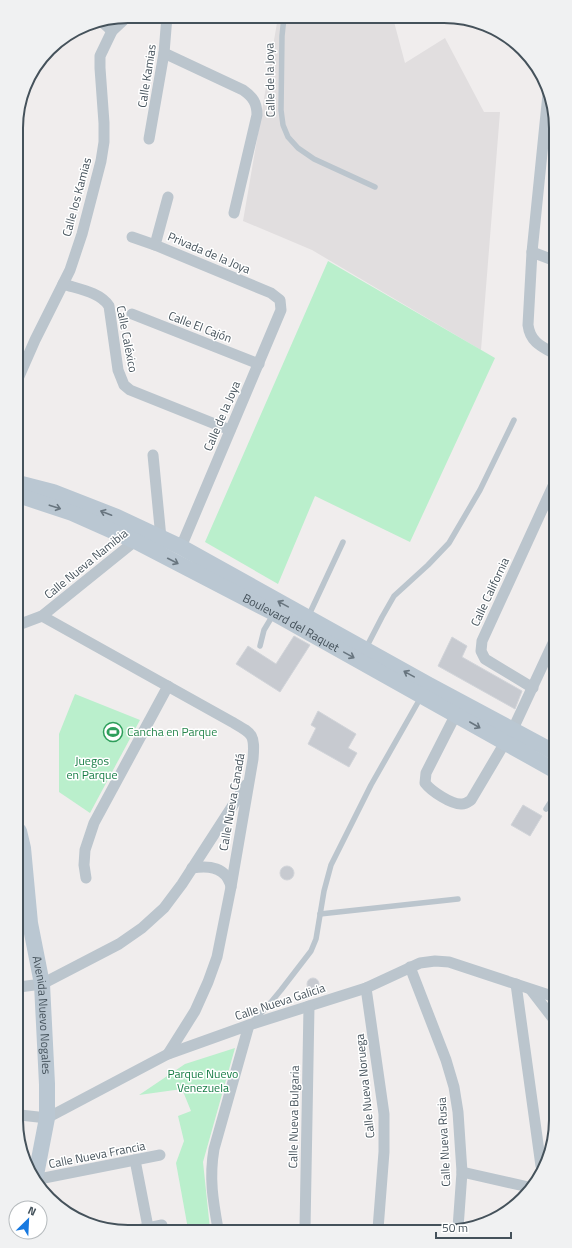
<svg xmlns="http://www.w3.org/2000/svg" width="572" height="1248" font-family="'Titillium Web',sans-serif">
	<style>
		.education { fill: #e1dedf }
		.green { fill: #baefcc }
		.building { fill: #c7cad0; stroke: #d1d4d9 }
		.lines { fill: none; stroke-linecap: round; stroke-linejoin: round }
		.lane { stroke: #bbc5cd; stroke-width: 5.5 }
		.street { stroke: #bbc5cd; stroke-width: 11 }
		.secondary { stroke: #bac7d2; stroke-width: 16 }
		.oneway { stroke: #68757f }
		.labels { text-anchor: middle; stroke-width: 3; stroke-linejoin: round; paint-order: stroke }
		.street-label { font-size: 12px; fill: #45525b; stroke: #fff }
		.leisure-label { font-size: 12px; fill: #27864d; stroke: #fff; text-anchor: start }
		.park-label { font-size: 12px; fill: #157c44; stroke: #fff }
		.rim { fill: none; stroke: #45525b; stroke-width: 2 }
	</style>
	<rect width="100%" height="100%" fill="#f0eded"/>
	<polygon class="education" points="278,17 393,18 405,63 445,38 484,112 500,112 481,350 312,250 243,221"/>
	<g class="green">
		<polygon points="328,261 495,358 410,542 315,496 278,584 205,542"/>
		<polygon points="75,694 140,720 90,813 59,792 59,734"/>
		<polygon points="235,1048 203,1162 210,1229 188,1229 176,1163 184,1141 178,1116 191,1111 182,1089 139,1095 185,1064"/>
	</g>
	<g class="building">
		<polygon points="294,636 310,645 280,692 236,664 248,646 276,664"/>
		<polygon points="452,637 467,646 462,657 522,691 515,709 438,666"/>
		<polygon points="318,711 356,734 348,748 357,753 349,767 308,744 316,728 311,725"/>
		<polygon points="523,805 542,816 530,836 511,825"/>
		<circle cx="287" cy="873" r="7"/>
		<circle cx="313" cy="984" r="6"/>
	</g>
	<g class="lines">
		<g class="lane">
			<polyline points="284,17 282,36 281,110 283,125 288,137 298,148 314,159 375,187"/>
			<polyline points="308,617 343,542"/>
			<polyline points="260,646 264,630 273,615"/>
			<polyline points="366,648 382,617 394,596 428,565 449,543 480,490 514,420"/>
			<polyline points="546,809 555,795"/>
			<polyline points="320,914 458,899"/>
			<polyline points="252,1022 267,1007 281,990 311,951 316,939 324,891 331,865 371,785 421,697"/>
		</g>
		<g class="street">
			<polyline points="101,21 112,31"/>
			<path d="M164 53 243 90C253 97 257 103 257 115L234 213"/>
			<path d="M548 94 532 252 528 325C530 341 540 346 553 353"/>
			<polyline points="149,139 164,53 167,16"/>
			<polyline points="168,197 155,245 271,293 280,300 281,310 181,547"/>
			<polyline points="132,237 155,245"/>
			<polyline points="532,252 553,260"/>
			<path d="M63 284C78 289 100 292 109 306L118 370 124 385 130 390 230 430"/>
			<polyline points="132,314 259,364"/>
			<polyline points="17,381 35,340 70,270 82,234 101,161 104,142 104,123 100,68 100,56 112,31 128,16"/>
			<polyline points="153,455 161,538"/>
			<path d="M42 616 232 722C253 734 255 734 253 759L231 887 217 957 208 982 195 1011 168 1054"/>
			<polyline points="18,625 42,616 140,537"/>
			<polyline points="533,688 485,659 481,651 482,641 553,486"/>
			<path d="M456 714 426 773 425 783C431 791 452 805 462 804 466 804 468 802 471 800L513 729 554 641"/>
			<path d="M192 868C209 865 227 867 231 887"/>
			<polyline points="86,878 84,865 85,850 94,823 168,686"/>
			<polyline points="410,967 446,1060 454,1087 458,1112 462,1172 458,1228"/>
			<polyline points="516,984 541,1166"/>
			<polyline points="19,987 42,984 119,944 142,928 164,908 182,884 246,785"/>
			<polyline points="366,988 384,1114 384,1152 378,1229"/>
			<polyline points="531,990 555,1021"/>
			<polyline points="20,1115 47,1118 168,1054 249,1025 366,988 420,963 435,961 449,962 555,997"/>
			<polyline points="135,1160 148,1227"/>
			<polyline points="462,1172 533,1188"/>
			<polyline points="39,1179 160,1155"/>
			<path d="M218 1229C213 1201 209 1178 214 1149L249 1025"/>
			<polyline points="305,1229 309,1006"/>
			<polyline points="138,1230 162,1225"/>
		</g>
		<g class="secondary">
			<polyline points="18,483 53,492 117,517 181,547 429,685 554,752"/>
			<path id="s1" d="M18 495 72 513 135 541 274 613 554 770"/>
			<path id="s2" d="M19 831 23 848 30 923 42 984 47 1084V1118L36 1175"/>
		</g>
	</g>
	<defs><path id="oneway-shaft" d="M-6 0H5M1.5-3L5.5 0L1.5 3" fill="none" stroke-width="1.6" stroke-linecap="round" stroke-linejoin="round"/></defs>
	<g class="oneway">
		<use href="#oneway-shaft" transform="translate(55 507) rotate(18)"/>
		<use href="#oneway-shaft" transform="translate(106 513) rotate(-159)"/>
		<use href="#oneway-shaft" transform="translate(173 561) rotate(27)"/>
		<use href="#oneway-shaft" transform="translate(283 604) rotate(-151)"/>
		<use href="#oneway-shaft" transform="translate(349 655) rotate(29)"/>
		<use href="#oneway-shaft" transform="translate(409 674) rotate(-151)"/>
		<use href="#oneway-shaft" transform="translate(475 725) rotate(30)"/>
	</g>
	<defs>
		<symbol id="stadium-ring" viewBox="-11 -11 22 22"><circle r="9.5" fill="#fff" stroke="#2e9e5b" stroke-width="1.5"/><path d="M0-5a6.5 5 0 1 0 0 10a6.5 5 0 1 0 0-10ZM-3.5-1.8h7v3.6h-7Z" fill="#2e9e5b"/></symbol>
	</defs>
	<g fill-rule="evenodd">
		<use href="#stadium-ring" x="102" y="721" width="22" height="22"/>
	</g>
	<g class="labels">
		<g class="street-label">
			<text transform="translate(147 76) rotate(-81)" y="4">Calle Kamias</text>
			<text transform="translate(270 80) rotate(-91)" y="4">Calle de la Joya</text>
			<text transform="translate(77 197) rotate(-75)" y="4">Calle los Kamias</text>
			<text transform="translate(209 253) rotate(23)" y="4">Privada de la Joya</text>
			<text transform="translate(200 327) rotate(21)" y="4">Calle El Cajón</text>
			<text transform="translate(127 339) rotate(79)" y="4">Calle Caléxico</text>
			<text transform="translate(222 416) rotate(-67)" y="4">Calle de la Joya</text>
			<text transform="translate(86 564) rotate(-39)" y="4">Calle Nueva Namibia</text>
			<text transform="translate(490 592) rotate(-65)" y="4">Calle California</text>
			<text dy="4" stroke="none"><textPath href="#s1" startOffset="302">Boulevard del Raquet</textPath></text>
			<text transform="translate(232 802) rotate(-80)" y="4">Calle Nueva Canadá</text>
			<text transform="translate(280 1002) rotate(-18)" y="4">Calle Nueva Galicia</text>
			<text dy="4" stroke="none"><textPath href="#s2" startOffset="186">Avenida Nuevo Nogales</textPath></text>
			<text transform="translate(365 1086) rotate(-96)" y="4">Calle Nueva Noruega</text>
			<text transform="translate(294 1117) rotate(-89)" y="4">Calle Nueva Bulgaria</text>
			<text transform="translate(444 1142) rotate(-93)" y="4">Calle Nueva Rusia</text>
			<text transform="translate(97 1155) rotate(-11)" y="4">Calle Nueva Francia</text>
		</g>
		<g class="leisure-label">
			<text x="127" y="736">Cancha en Parque</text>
		</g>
		<g class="park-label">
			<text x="92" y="765">Juegos<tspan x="92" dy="14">en Parque</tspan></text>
			<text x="203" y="1078">Parque Nuevo<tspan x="203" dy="14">Venezuela</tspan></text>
		</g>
	</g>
	<path d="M0 0H572V1248H0ZM128 23H444A105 105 0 0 1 549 128V1120A105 105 0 0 1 444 1225H128A105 105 0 0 1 23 1120V128A105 105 0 0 1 128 23Z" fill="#f0f1f2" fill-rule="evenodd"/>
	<path class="rim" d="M128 23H444A105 105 0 0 1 549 128V1120A105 105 0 0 1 444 1225H128A105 105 0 0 1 23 1120V128A105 105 0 0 1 128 23Z"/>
	<g transform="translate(28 1220) rotate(24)"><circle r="19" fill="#ffffff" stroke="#b5babd"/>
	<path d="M0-3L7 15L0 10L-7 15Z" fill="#1779e0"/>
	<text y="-6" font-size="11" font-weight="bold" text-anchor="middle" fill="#45525b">N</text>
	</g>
	<path d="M436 1232v6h75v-6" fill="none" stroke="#45525b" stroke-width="2"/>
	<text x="442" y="1232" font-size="12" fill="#45525b" stroke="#ffffff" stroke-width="3" paint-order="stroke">50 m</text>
</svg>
